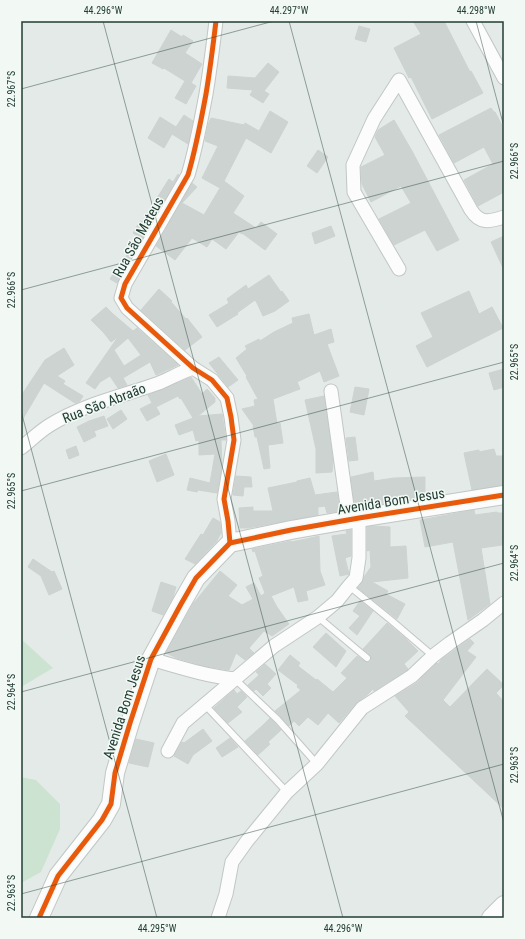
<svg xmlns="http://www.w3.org/2000/svg" width="525" height="939" font-family="'Roboto Condensed',sans-serif">
	<style>
		.green { fill: #cde3d2 }
		.building { fill: #cdd3d0; stroke: #cdd3d0; fill-rule: evenodd }
		.lines { fill: none; stroke-linecap: round; stroke-linejoin: round }
		.lane-casing { stroke: #c1c7c4; stroke-width: 8 }
		.street-casing { stroke: #c1c7c4; stroke-width: 15 }
		.secondary-casing { stroke: #c0c7c4; stroke-width: 20 }
		.lane { stroke: #fbfcfb; stroke-width: 6 }
		.street { stroke: #fbfcfb; stroke-width: 13 }
		.secondary { stroke: #fbfcfb; stroke-width: 18 }
		.cycleway-casing { stroke: #f2f9f5; stroke-width: 8 }
		.cycleway { stroke: #e8590c; stroke-width: 5 }
		.ticks { fill: none; stroke: #223d34; stroke-width: 1; stroke-opacity: 0.45 }
		.labels { text-anchor: middle; stroke-width: 3; stroke-linejoin: round; paint-order: stroke }
		.street-label { font-size: 14px; fill: #223d34; stroke: #f2f9f5 }
		.neatline { fill: none; stroke: #223d34; stroke-width: 1.5 }
		.ticks-label { font-size: 10px; text-anchor: middle; fill: #223d34 }
	</style>
	<rect width="100%" height="100%" fill="#e4eae7"/>
	<g class="green">
		<polygon points="21,639 53,668 21,687"/>
		<polygon points="21,777 36,780 60,804 60,829 41,872 21,883"/>
	</g>
	<g class="building">
		<polygon points="413,21 444,21 470,72 471,71 483,93 432,119 411,77 409,78 394,48 421,34"/>
		<polygon points="359,26 370,29 366,42 355,39"/>
		<polygon points="171,30 182,37 183,35 193,41 185,53 202,64 191,83 196,86 186,104 175,98 185,81 164,68 163,69 152,63"/>
		<polygon points="268,63 279,72 264,91 269,94 263,103 250,95 253,90 227,88 228,76 255,78"/>
		<polygon points="491,108 494,112 495,112 504,129 504,192 478,206 464,180 493,164 484,147 454,163 439,135"/>
		<polygon points="270,111 288,122 271,153 246,138 224,181 244,196 233,213 256,228 261,222 277,234 265,250 242,233 242,234 239,232 226,249 212,239 207,247 192,238 175,260 156,246 192,183 197,187 182,203 204,215 220,188 202,178 218,146 205,141 208,125 211,118 244,125 245,123 259,131"/>
		<polygon points="184,115 193,121 188,144 172,134 164,148 148,138 160,117 176,127"/>
		<polygon points="394,120 412,151 459,240 437,251 425,230 394,245 382,224 379,219 411,203 401,186 371,202 362,184 361,167 385,155 375,137 378,130"/>
		<polygon points="318,150 328,157 317,173 307,166"/>
		<polygon points="178,174 179,175 117,283 110,279 121,262 122,263 139,237 133,233 140,221 142,222 169,179 173,182"/>
		<polygon points="331,226 335,236 315,244 312,233"/>
		<polygon points="504,236 504,270 491,242"/>
		<polygon points="269,275 281,292 282,291 289,301 275,311 263,316 257,303 255,300 237,313 238,314 217,327 209,315 229,303 227,299 246,285 248,289"/>
		<polygon points="159,289 172,301 171,302 186,319 187,318 202,337 185,350 141,310"/>
		<polygon points="469,291 479,314 492,307 503,328 427,367 416,346 433,337 421,313"/>
		<path d="M106 307 113 314 133 331 137 328 178 365 156 375 150 362 123 378 127 385 118 388 110 376 100 382 95 389 86 383 118 337 111 342 104 333 91 320ZM128 338 141 355 124 366 114 350Z"/>
		<polygon points="309,314 314,335 331,329 334,342 327,344 339,376 324,382 320,371 297,382 300,389 273,399 277,424 280,423 283,443 268,445 270,468 264,469 257,437 255,437 253,426 254,426 242,409 255,406 254,400 258,399 246,377 247,376 236,358 247,349 245,346 259,339 260,341 274,332 293,323 292,318"/>
		<polygon points="64,348 74,365 57,376 65,381 63,384 83,396 80,401 75,403 44,383 21,422 21,396 45,360"/>
		<polygon points="219,357 238,380 228,387 209,363"/>
		<polygon points="504,369 504,387 494,390 489,373"/>
		<polygon points="191,377 202,394 207,389 215,398 215,402 198,416 222,414 226,440 221,440 222,465 217,493 198,490 197,492 187,490 190,478 210,483 215,454 199,455 199,440 196,441 193,430 179,435 175,425 193,418 181,398 180,399 178,396 156,407 160,414 147,421 140,409 152,403 148,395 162,390"/>
		<polygon points="355,387 369,389 364,415 350,412"/>
		<polygon points="324,396 333,462 332,472 316,473 316,449 305,400"/>
		<polygon points="121,410 127,419 113,429 107,419"/>
		<polygon points="104,416 108,426 94,431 96,436 84,442 77,427 89,421"/>
		<polygon points="355,437 358,460 349,461 346,438"/>
		<polygon points="76,446 79,455 69,459 66,450"/>
		<polygon points="494,449 496,456 504,456 504,485 472,490 464,453 479,450 479,452"/>
		<polygon points="166,454 174,475 157,482 149,461"/>
		<polygon points="373,472 374,481 394,478 425,477 425,497 403,500 385,501 385,503 355,508 351,477"/>
		<polygon points="236,476 251,477 252,487 244,487 243,496 233,495"/>
		<polygon points="310,478 315,495 337,492 340,511 327,513 325,506 318,507 318,515 248,528 240,528 239,508 253,507 253,511 273,511 268,488 297,482 297,481"/>
		<polygon points="474,510 475,515 497,512 497,513 504,513 504,542 502,542 502,545 481,548 490,604 468,620 453,542 425,547 420,520"/>
		<polygon points="213,518 220,522 221,533 216,542 195,564 185,559 201,534 203,535"/>
		<polygon points="373,526 390,527 390,547 406,546 408,578 372,582 388,591 386,594 405,604 397,619 358,588 362,583 364,577 371,567 370,550 367,551 367,527"/>
		<polygon points="351,530 351,556 345,558 349,574 340,576 332,536 347,534 346,531"/>
		<polygon points="319,536 320,571 325,585 306,591 308,600 298,602 294,587 271,596 277,607 289,624 272,636 264,631 249,648 254,653 245,660 236,653 229,670 205,666 177,658 166,653 193,604 220,571 237,585 228,596 242,605 253,599 246,587 254,583 261,596 265,593 259,578 263,576 255,551 253,552 252,549 291,541 291,542 306,539"/>
		<polygon points="33,559 52,572 54,571 62,589 49,595 41,576 28,567"/>
		<polygon points="161,582 176,587 173,597 163,615 152,611"/>
		<polygon points="360,601 373,611 357,635 349,628 360,616 353,611"/>
		<polygon points="387,623 405,638 418,651 404,664 408,669 407,670 374,691 373,689 367,695 356,703 339,723 328,713 318,725 308,717 299,726 294,721 289,726 275,711 301,690 297,687 298,685 278,670 290,655 300,663 298,666 316,680 317,679 333,692 347,678 341,673 357,656 366,662 369,662 371,661 371,656 363,649"/>
		<polygon points="326,633 346,651 336,667 313,647"/>
		<polygon points="470,639 474,643 467,651 476,657 443,700 450,707 487,669 504,685 496,693 504,702 504,809 405,716 409,712 395,696 418,682 422,677 437,663 438,664 442,659"/>
		<polygon points="265,664 276,674 267,684 271,688 263,696 256,689 254,691 248,685 259,675 256,672"/>
		<polygon points="234,690 237,694 241,691 247,697 237,707 242,712 228,723 214,708"/>
		<polygon points="270,718 281,730 268,742 270,744 258,755 245,741 262,726"/>
		<polygon points="203,729 212,741 193,755 188,764 174,756 182,742 184,743"/>
		<polygon points="230,738 238,747 222,757 216,748"/>
		<polygon points="136,739 154,743 148,767 129,763"/>
	</g>
	<g class="lines">
		<defs>
			<g id="lane">
				<polyline points="349,586 392,621 433,656"/>
				<polyline points="318,617 367,658"/>
				<polyline points="235,679 278,720 317,764"/>
				<polyline points="205,705 287,792"/>
			</g>
			<g id="street">
				<path d="M216 21C213 46 210 70 206 94 201 121 196 148 188 175L125 284 121 298 127 308 193 368 212 380 227 398 231 417 234 440 224 499 228 521 230 543"/>
				<polyline points="473,21 504,78"/>
				<path d="M399 269 354 192 353 165 374 119 399 80 471 210C480 224 489 222 504 217"/>
				<polyline points="331,391 349,520"/>
				<path d="M21 448C31 440 40 431 50 425 84 404 123 396 159 383 171 378 181 372 193 368"/>
				<path d="M151 659C179 667 206 676 235 679"/>
				<polyline points="168,751 183,723 274,646 318,617 337,601 349,586 356,578 359,558 359,518"/>
				<polyline points="218,918 226,894 232,862 247,841 287,792 317,764 362,708 412,676 433,656 450,643 483,620 504,603"/>
			</g>
			<g id="secondary">
				<polyline points="39,918 58,876 102,820 111,804 115,773 130,723 151,659 181,604 196,578 230,543 291,530 359,518 504,495"/>
				<polyline points="491,918 504,905"/>
			</g>
		</defs>
		<use href="#lane" class="lane-casing"/>
		<use href="#street" class="street-casing"/>
		<use href="#secondary" class="secondary-casing"/>
		<use href="#lane" class="lane"/>
		<use href="#street" class="street"/>
		<use href="#secondary" class="secondary"/>
		<defs>
			<g id="cycleway">
				<path d="M216 21C213 46 210 70 206 94 201 121 196 148 188 175L125 284 121 298 127 308 193 368 212 380 227 398 231 417 234 440 224 499 228 521 230 543"/>
				<polyline points="39,918 58,876 102,820 111,804 115,773 130,723 151,659 181,604 196,578 230,543 291,530 359,518 504,495"/>
			</g>
		</defs>
		<use href="#cycleway" class="cycleway-casing"/>
		<use href="#cycleway" class="cycleway"/>
	</g>
	<path class="ticks" d="M103 21 343 918M289 21 504 823M476 21 504 127M21 89 274 21M21 290 504 161M21 411 157 918M21 491 504 362M21 692 504 563M21 894 504 764"/>
	<g class="labels">
		<g class="street-label">
			<text transform="translate(138 237) rotate(-61)" y="5">Rua São Mateus</text>
			<text transform="translate(104 403) rotate(-21)" y="5">Rua São Abraão</text>
			<text transform="translate(391 501) rotate(-9)" y="5">Avenida Bom Jesus</text>
			<text transform="translate(124 707) rotate(-72)" y="5">Avenida Bom Jesus</text>
		</g>
	</g>
	<rect width="525" height="939" fill="none" stroke="#f2f9f5" stroke-width="44"/>
	<rect x="22" y="22" width="481" height="895" class="neatline"/>
	<g class="ticks-label">
		<text x="103" y="14">44.296°W</text>
		<text x="289" y="14">44.297°W</text>
		<text x="476" y="14">44.298°W</text>
		<text transform="translate(11 89) rotate(-90)" y="4">22.967°S</text>
		<text transform="translate(514 161) rotate(-90)" y="4">22.966°S</text>
		<text transform="translate(11 290) rotate(-90)" y="4">22.966°S</text>
		<text transform="translate(514 362) rotate(-90)" y="4">22.965°S</text>
		<text transform="translate(11 491) rotate(-90)" y="4">22.965°S</text>
		<text transform="translate(514 563) rotate(-90)" y="4">22.964°S</text>
		<text transform="translate(11 692) rotate(-90)" y="4">22.964°S</text>
		<text transform="translate(514 765) rotate(-90)" y="4">22.963°S</text>
		<text transform="translate(11 893) rotate(-90)" y="4">22.963°S</text>
		<text x="157" y="932">44.295°W</text>
		<text x="343" y="932">44.296°W</text>
	</g>
</svg>
